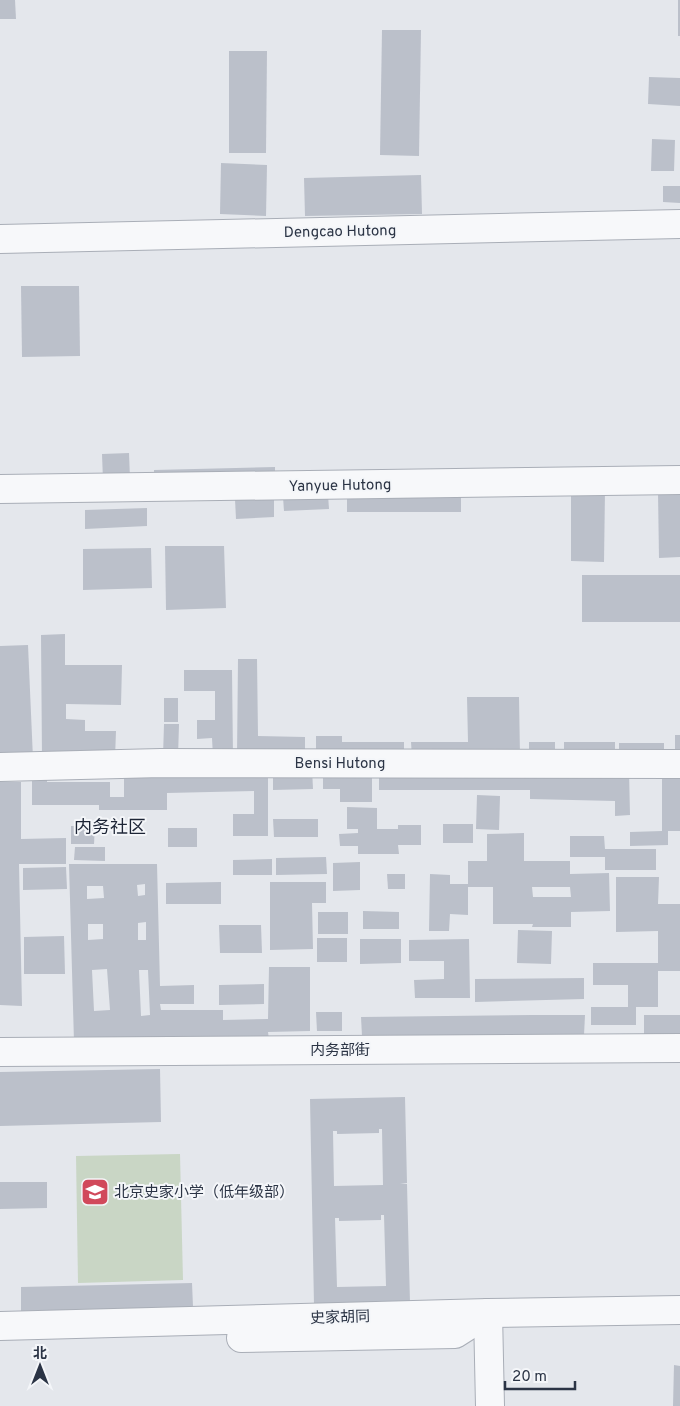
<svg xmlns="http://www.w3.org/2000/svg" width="680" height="1406" font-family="Overpass,'Noto Sans SC',sans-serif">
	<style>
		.green { fill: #c9d6c5 }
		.building { fill: #bbc0ca; fill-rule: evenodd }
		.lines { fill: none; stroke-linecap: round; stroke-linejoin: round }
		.minor-casing { stroke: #a9aeb7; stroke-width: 30 }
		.minor { stroke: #f7f8fa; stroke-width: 28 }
		.labels { text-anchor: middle; stroke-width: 4; stroke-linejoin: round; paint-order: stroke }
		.street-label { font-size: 15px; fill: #2b3445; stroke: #f4f6f9 }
		.poi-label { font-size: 15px; fill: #2b3445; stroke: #f4f6f9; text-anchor: start }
		.quarter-label { font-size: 18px; fill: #1d2536; stroke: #f4f6f9 }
	</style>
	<rect width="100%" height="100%" fill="#e4e7ec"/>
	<polygon class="green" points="180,1154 183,1280 78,1283 76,1156"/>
	<g class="building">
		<polygon points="0,0 15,0 16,19 0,19"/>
		<rect x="678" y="0" width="2" height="36"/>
		<polygon points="382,30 421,30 419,156 380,155"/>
		<polygon points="229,51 267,51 266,153 229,153"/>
		<polygon points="649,77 680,78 680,106 648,104"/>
		<polygon points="652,139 675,140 674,171 651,171"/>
		<polygon points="221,163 267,165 266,216 220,214"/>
		<polygon points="421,175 422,214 305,216 304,178"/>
		<polygon points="663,186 680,186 680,203 663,202"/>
		<polygon points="21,286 79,286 80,356 22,357"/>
		<polygon points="129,453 130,479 103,480 102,454"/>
		<polygon points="275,467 275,479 154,481 154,470"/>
		<polygon points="571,490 605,490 604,562 571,561"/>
		<polygon points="658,492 680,492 680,557 659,558"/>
		<polygon points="328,495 329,509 284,511 283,497"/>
		<rect x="347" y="496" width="114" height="16"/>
		<polygon points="274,498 274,517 236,519 235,499"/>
		<polygon points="147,508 147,526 85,529 85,510"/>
		<polygon points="165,546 224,546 226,608 166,610"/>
		<polygon points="151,548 152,588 83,590 83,549"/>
		<rect x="582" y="575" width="98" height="47"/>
		<polygon points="65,634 65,665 122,665 121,705 66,704 66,719 85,720 85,731 116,731 115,758 42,759 41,635"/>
		<polygon points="28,645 33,759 0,760 0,646"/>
		<polygon points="238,659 257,659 258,736 305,737 305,755 237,756"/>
		<polygon points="184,670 232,670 233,757 213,757 212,738 197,739 197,720 215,720 215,691 184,691"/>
		<polygon points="467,697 519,697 520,756 412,757 411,742 468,742"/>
		<rect x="164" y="698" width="14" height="24"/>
		<polygon points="164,724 179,724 178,756 163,756"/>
		<rect x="675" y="735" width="5" height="25"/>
		<polygon points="316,736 342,736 342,742 404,742 404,757 316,757"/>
		<rect x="529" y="742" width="26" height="15"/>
		<rect x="564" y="742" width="51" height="16"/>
		<polygon points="619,743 664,743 664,759 619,760"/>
		<polygon points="268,769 268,836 233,836 233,814 254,814 254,791 167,793 167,810 99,810 99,805 32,805 32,780 47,780 47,782 110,782 110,797 124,797 124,774"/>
		<polygon points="273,769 312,769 313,789 273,790"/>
		<polygon points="323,769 372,769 372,802 340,802 340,789 323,789"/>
		<polygon points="379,769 629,770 630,815 615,816 615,801 530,799 530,790 379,790"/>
		<polygon points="662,770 680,770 680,831 668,831 668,845 630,846 630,832 662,831"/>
		<polygon points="0,782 21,782 21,839 66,838 66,864 19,864 22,1006 0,1005"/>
		<polygon points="477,795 500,796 499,830 476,829"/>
		<polygon points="347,807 377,808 377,829 398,829 398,825 421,825 421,845 398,845 399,854 358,854 358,846 340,846 339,834 358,833 358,829 347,829"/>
		<polygon points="273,819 318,819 318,837 274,837"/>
		<rect x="443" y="824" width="30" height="19"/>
		<polygon points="71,826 95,826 94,844 71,844"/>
		<rect x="168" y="828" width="29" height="19"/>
		<path d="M524 833V861H570V874L609 873 610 911 571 912V927H532L533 924H493V887H468V915L450 914 449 931H429L430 874 450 875V884H468V861H487V834ZM532 887H570L571 897H533Z"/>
		<polygon points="570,836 604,836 605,849 656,849 656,870 605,870 605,857 570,857"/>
		<polygon points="75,847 105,847 105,861 74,860"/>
		<polygon points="326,857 327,874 276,875 276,858"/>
		<polygon points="272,859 272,875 233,875 233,860"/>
		<polygon points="360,862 360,890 333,891 333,863"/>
		<path d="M69 864H157L160 986 194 985V1004H160L161 1010H223V1020L268 1019 269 967H310V1031L268 1032 269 1040 74 1042ZM145 884V895L138 896 137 885ZM87 886H103L104 898 87 899ZM146 922V940H138V923ZM88 924H103V939L88 940ZM107 969 110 1010 94 1011 92 970ZM139 970H148L150 1015 141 1016Z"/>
		<polygon points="66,867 67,889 23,890 23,868"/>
		<polygon points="387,874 405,874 405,889 388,889"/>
		<polygon points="616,877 659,877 658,904 680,904 680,971 658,971 658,1007 636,1007 636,1025 591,1025 591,1007 628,1007 628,985 593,985 593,963 658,963 658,931 616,932"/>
		<polygon points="221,882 221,904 166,904 166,883"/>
		<polygon points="270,882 326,882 326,903 312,903 313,949 270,950"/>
		<polygon points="363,911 399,912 399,929 363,929"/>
		<rect x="318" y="912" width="30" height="22"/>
		<polygon points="219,925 261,925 262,953 220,953"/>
		<polygon points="518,930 552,931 551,964 517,963"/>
		<polygon points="64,936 65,974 24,974 24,937"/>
		<rect x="317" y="938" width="30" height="24"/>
		<polygon points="360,939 401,939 401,963 360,964"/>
		<polygon points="469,939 470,998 415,998 414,980 444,979 444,961 409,961 409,940"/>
		<polygon points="584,978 584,999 475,1002 475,979"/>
		<polygon points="264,984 264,1004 219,1005 219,985"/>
		<polygon points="316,1012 342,1012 342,1031 317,1031"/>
		<polygon points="532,1015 585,1015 584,1035 362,1036 361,1017"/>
		<rect x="644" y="1015" width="36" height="20"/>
		<polygon points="160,1069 161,1122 0,1126 0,1072"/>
		<path d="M405 1097 407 1183H400L407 1184 410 1303 314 1305 310 1099ZM379 1129H382L383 1185 334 1186 333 1131H337V1134L379 1133ZM381 1215H384L386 1286 337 1287 335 1218H339V1221L381 1220Z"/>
		<polygon points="0,1182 47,1182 47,1208 0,1209"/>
		<polygon points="192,1283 193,1307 21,1311 21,1287"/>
		<polygon points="674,1365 680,1366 680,1406 673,1406"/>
	</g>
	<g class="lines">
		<defs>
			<g id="minor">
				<polyline points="0,239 680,224"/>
				<polyline points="0,489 680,480"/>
				<polyline points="0,767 161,763 680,764"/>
				<polyline points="0,1052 680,1048"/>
				<polyline points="488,1313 490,1406"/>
				<polyline points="0,1326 488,1313 680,1310"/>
				<polyline points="241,1338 455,1334 488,1313"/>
			</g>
		</defs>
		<use href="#minor" class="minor-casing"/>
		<use href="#minor" class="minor"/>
	</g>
	<defs>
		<symbol id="school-square" viewBox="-11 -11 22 22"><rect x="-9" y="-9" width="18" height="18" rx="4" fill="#d1495b" stroke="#f4f6f9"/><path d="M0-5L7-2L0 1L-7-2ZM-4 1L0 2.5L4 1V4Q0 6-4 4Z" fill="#fff"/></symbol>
	</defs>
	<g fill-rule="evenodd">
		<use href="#school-square" x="79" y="1176" width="32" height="32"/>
	</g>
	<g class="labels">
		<g class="street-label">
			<text transform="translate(340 231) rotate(-1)" y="5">Dengcao Hutong</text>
			<text transform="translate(340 485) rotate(-1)" y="5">Yanyue Hutong</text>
			<text x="340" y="768">Bensi Hutong</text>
			<text x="340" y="1055">内务部街</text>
			<text transform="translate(340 1317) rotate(-2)" y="5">史家胡同</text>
		</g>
		<g class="poi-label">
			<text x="114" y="1197">北京史家小学（低年级部）</text>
		</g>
		<g class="quarter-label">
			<text x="110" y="833">内务社区</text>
		</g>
	</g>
	<g transform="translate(40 1366)" stroke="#f4f6f9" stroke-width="4" paint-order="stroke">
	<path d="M0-4L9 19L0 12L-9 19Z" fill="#2b3445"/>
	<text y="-8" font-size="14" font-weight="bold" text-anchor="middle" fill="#2b3445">北</text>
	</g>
	<path d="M505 1381v8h70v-8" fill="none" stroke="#2b3445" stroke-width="2.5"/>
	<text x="512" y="1381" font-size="15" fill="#2b3445" stroke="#f4f6f9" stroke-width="4" paint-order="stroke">20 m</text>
</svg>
